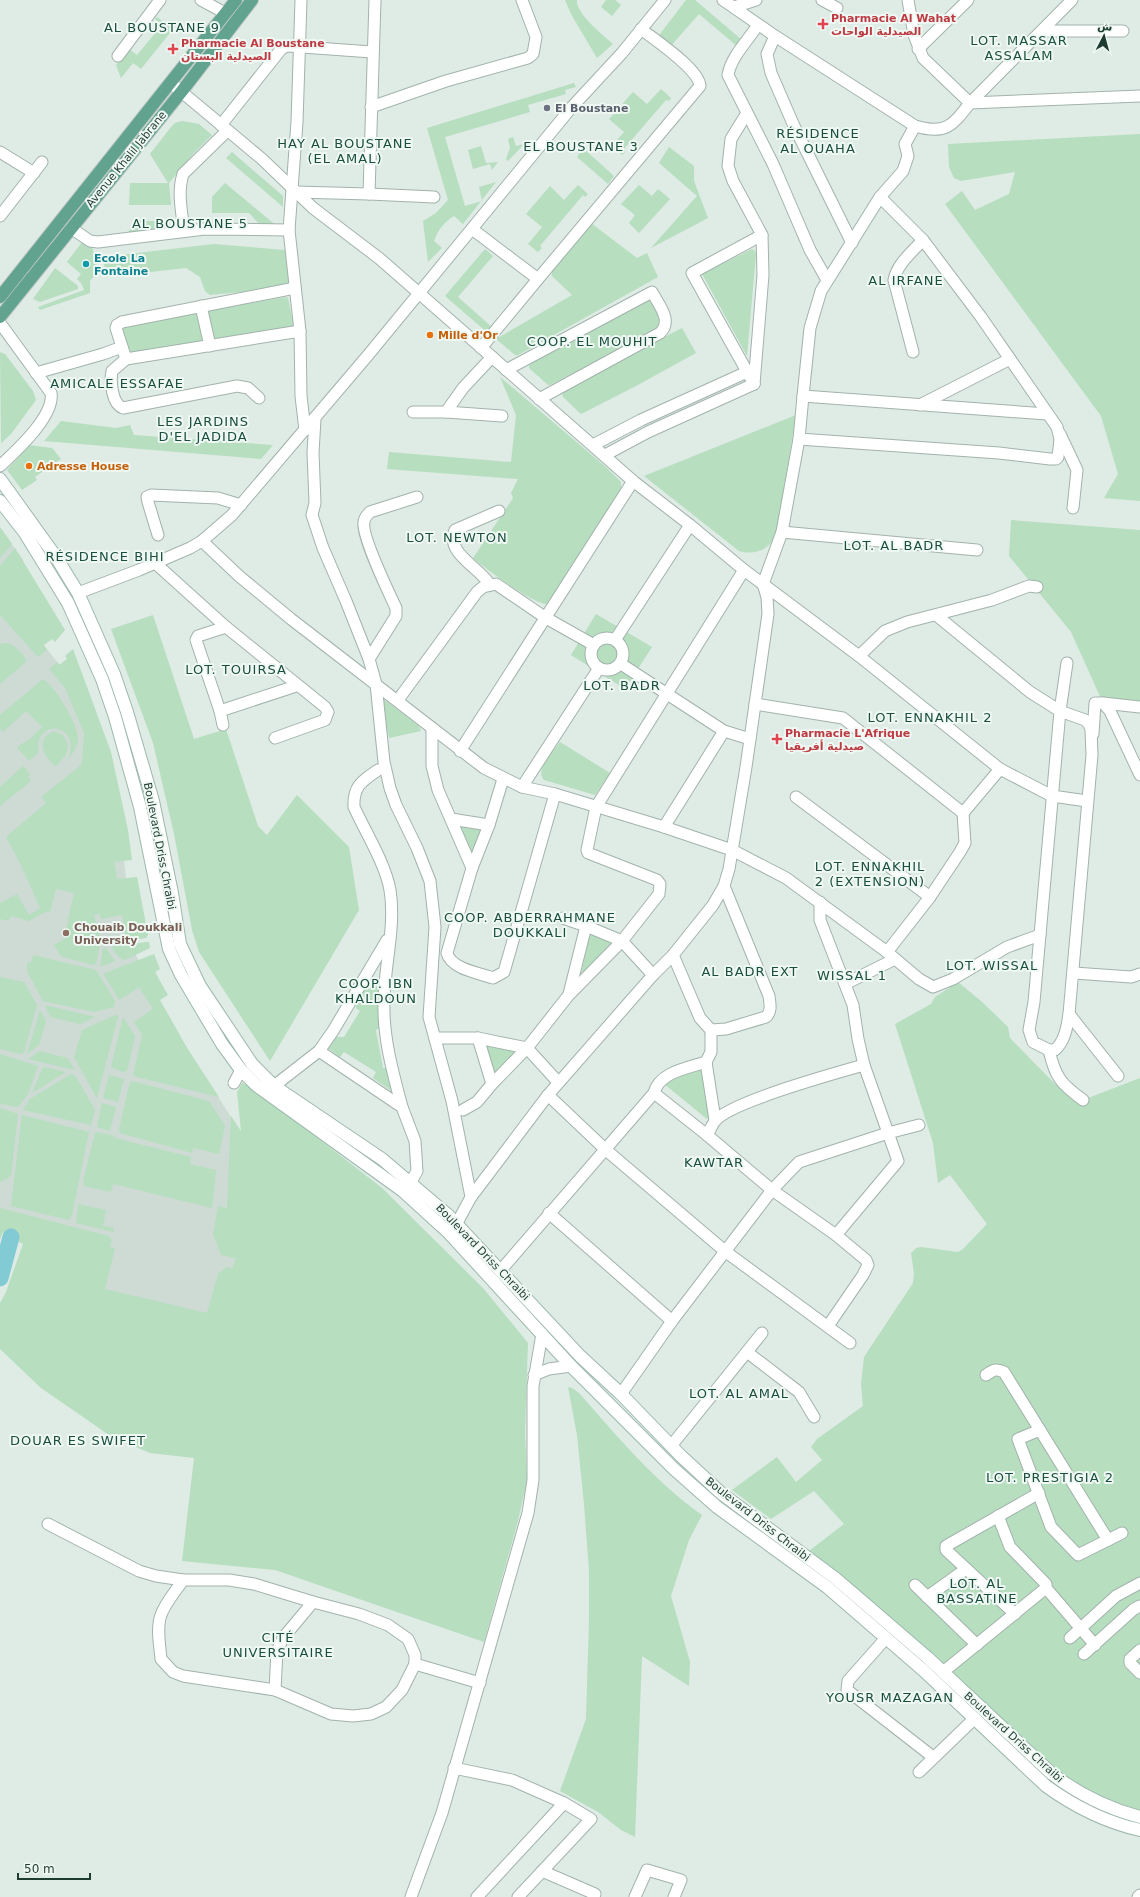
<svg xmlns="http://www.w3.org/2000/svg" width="1140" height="1897" font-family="'DejaVu Sans','Noto Naskh Arabic',sans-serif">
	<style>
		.built { fill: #cddbd4 }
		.green { fill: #b6debf }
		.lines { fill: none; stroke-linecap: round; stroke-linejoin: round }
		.river { stroke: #83cbd4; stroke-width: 17 }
		.minor-casing { stroke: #a2b3ac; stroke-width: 13 }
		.secondary-casing { stroke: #9db8ad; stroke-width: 14 }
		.primary-casing { stroke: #c0c8c6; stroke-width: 14 }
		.minor { stroke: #fff; stroke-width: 11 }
		.secondary { stroke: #fff; stroke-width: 12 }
		.primary { stroke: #61a38f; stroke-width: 12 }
		.health-dot { fill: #e0444e; stroke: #eff8f3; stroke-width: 1.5 }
		.worship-dot { fill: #6b7280; stroke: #eff8f3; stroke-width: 1.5 }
		.culture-dot { fill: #0f9aa8; stroke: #eff8f3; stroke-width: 1.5 }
		.food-dot { fill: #e8710a; stroke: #eff8f3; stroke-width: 1.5 }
		.education-dot { fill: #8d6e63; stroke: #eff8f3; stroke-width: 1.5 }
		.labels { text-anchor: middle; stroke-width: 4; stroke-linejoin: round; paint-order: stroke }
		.health-label { font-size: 11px; font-weight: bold; fill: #be3a42; stroke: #eff8f3; text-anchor: start }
		.worship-label { font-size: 11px; font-weight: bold; fill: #5b616d; stroke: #eff8f3; text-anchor: start }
		.street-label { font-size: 11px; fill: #1f3c33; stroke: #eff8f3 }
		.culture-label { font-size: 11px; font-weight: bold; fill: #0d838f; stroke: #eff8f3; text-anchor: start }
		.food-label { font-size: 11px; font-weight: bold; fill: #c56008; stroke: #eff8f3; text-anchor: start }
		.education-label { font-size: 11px; font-weight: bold; fill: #785e54; stroke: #eff8f3; text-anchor: start }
		.quarter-label { font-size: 13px; letter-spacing: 1px; fill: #1a4f40; stroke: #eff8f3 }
	</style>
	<rect width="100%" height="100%" fill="#dfebe5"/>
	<polygon class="built" points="0,527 23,560 33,632 67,674 118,814 132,925 133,949 146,976 187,1048 241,1133 239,1220 226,1335 162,1325 3,1232 0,1239"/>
	<g class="green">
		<path d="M565 0H577C575 13 603 35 613 44L597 58 571 14Z"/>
		<polygon points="606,0 615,0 621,5 612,16 601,7"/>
		<polygon points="686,0 695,0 742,40 738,47 699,14 669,48 657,38"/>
		<polygon points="157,17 173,29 141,69 133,63 121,78 116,65 129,49 137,55 162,25 155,19"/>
		<path d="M574 83 576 87 565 90 566 94 528 105 530 112 445 137 465 206 482 201 479 187 496 182 463 224 454 216C444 222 438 230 434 241L442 248 428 262 423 221 436 213 448 200 427 128Z"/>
		<polygon points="661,89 671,98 669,101 666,100 623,150 625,152 622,155 617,150 615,151 611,147 624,132 609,119 633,92 647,104"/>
		<polygon points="182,121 199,124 212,135 193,154 169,183 171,205 129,205 130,183 168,183 150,154 171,127 175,123"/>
		<polygon points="1140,134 1140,501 1104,498 1118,474 1101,416 945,204 962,191 975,210 1009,194 1015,172 961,181 954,178 949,167 948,144"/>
		<polygon points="513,137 516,146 524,144 508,161 506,159 510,148 508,139"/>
		<polygon points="481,146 486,163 498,162 492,170 490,164 473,169 468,150"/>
		<polygon points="669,147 694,166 694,181 708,218 651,248 697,196 659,163"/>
		<polygon points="583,148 614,176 608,184 577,157"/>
		<polygon points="232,152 283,196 283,207 226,158"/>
		<polygon points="225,183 278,227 262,227 249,213 212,213 212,197"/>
		<polygon points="578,185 588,194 585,197 583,195 540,246 542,248 538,252 528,244 542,227 526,214 550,186 564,200"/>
		<polygon points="639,185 652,196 658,189 670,199 639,233 629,223 635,215 621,204"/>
		<polygon points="136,221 163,221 164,231 125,236"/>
		<polygon points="591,223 637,258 647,253 658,277 518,355 515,355 496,339 572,295 552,276 552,268"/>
		<polygon points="83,241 93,249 97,272 90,281 90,293 40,310 38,307 84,290 81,283 77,279 81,274 67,262"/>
		<polygon points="214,244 285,250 290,287 210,295 205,291 200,277 186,268 106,277 103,257"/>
		<polygon points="485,249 493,256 458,297 494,329 489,334 445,296"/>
		<polygon points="752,249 755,251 756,254 747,356 702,274"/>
		<polygon points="55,268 78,286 78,289 40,302 33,299"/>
		<polygon points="286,297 288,298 294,328 213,342 208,314 209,310"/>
		<polygon points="646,299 652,299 662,322 656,330 550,385 548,385 529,368 529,363"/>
		<polygon points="195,313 197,313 205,345 129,356 122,327"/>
		<polygon points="682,328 696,353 636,386 581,414 563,397 562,393 598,371"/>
		<polygon points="0,352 5,354 33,391 36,400 11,434 1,443"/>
		<path d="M500 377 607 468 621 482V488L613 503 548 604C535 606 485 568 473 558L513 498 511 493 518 479 387 469 389 452 511 462 516 415Z"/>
		<path d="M796 415 777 532C771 549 756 556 739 551L644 476Z"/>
		<polygon points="61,421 116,428 130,425 134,435 273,445 261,459 44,441"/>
		<polygon points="29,445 52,448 61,459 35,477 37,480 22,490 7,470"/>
		<polygon points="1011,520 1140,530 1140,711 1103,703 1071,632 1009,556"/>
		<polygon points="0,527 12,544 0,558"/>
		<polygon points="15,548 65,630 55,642 52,639 44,645 47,650 38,657 0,615 0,566"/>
		<polygon points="596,614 652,647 625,689 571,655"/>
		<polygon points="153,615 194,739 226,729 258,826 267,835 297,795 349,847 359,910 270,1061 199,952 192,930 174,834 153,743 111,629"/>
		<path d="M8 643C15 646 25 654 26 662L0 684V644Z"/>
		<polygon points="73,649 111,752 128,830 132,860 114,862 117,879 137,877 148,935 146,938 122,942 119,939 126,937 122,915 101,919 100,914 94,915 101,940 96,964 93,965 64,957 61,956 54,945 64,939 74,893 56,889 50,912 47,911 29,921 11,916 9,921 0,919 0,903 17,894 29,915 40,908 21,865 6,837 46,803 41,797 80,766 82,762 84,733 65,688 49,669 57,662 59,665 67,659 65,656"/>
		<path d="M43 679C56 688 77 722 78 738 78 746 73 753 68 760 81 727 46 719 39 740 38 744 38 749 38 753L29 761 17 747 31 738 42 727 26 711 3 732 0 728V715Z"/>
		<polygon points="382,698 419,726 421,731 389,738 381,700"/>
		<path d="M53 731 63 735 68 745 66 755 55 767C48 758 38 749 45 737Z"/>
		<path d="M560 742 610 773 595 795 544 780C534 770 554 751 560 742Z"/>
		<polygon points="23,766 30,774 28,777 31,781 0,806 0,787"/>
		<polygon points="460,825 480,827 482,830 472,855 459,827"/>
		<polygon points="591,933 613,943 581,974 589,938"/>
		<polygon points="147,942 149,942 150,948 125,960 120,958 112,949 113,946"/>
		<polygon points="105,947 115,961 100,967 103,948"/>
		<polygon points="154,954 160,969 155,972 168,995 160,1000 187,1048 219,1097 133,1076 142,1035 134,1022 153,1009 139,987 119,1000 104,975 105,973"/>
		<polygon points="33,955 96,970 115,1001 114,1007 94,1012 43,1001 27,971 27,962 31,963"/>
		<polygon points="0,977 24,982 37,1005 24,1052 20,1054 0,1049"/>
		<path d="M375 978 381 980 382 1028 377 1029 376 1031 383 1068H390L393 1092 373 1078 376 1072 344 1052 340 1057 328 1048 335 1037H344L360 1011 356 1008C357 999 366 980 375 978Z"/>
		<polygon points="958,982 981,1001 1008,1027 1010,1038 1055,1084 1083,1100 1140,1078 1140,1810 1099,1797 1065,1779 866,1597 809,1551 844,1524 814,1491 771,1519 732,1490 777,1457 796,1482 822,1460 811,1447 817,1439 863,1406 861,1384 864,1357 913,1283 914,1273 911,1253 916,1248 921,1247 958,1252 963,1249 987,1224 950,1175 938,1183 933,1143 895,1024 931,1004 935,997"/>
		<polygon points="45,1005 95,1017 80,1024 50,1017"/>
		<polygon points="40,1010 46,1021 39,1045 27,1054"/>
		<polygon points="115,1015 118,1016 97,1098 74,1057 82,1030"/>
		<polygon points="123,1017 135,1036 127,1071 123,1072 111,1067"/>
		<polygon points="485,1045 517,1049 517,1053 494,1074"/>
		<polygon points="40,1051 67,1058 75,1070 28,1059"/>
		<polygon points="0,1054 38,1066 28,1094 18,1107 0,1104"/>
		<polygon points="44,1067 66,1072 32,1093 42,1069"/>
		<polygon points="701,1068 710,1116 707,1119 663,1083 664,1080"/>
		<polygon points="71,1074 76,1077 95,1110 91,1125 23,1110 30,1099"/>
		<polygon points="109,1075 124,1079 118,1102 103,1098"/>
		<polygon points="132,1081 209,1101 225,1126 219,1154 193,1148 192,1153 120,1133 119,1129 130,1082"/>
		<polygon points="242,1083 245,1084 265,1097 382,1188 483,1288 528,1343 525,1432 527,1480 518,1521 484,1642 275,1570 182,1561 194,1458 150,1453 112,1437 41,1388 0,1349 0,1303 6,1292 23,1244 3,1232 0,1239 0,1208 109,1236 112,1240 110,1247 115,1248 105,1289 207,1313 218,1274 227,1267 233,1268 235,1258 221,1255 213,1234 218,1206 227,1208 231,1116 241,1131 237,1092"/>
		<polygon points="102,1103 116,1107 110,1131 97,1127"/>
		<polygon points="0,1108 18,1114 11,1175 7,1179 0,1182"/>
		<polygon points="22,1115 89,1132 72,1215 69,1220 11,1206"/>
		<polygon points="97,1132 112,1135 115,1138 191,1157 190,1164 216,1170 212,1208 113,1184 111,1192 84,1186 83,1181 95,1133"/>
		<polygon points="78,1204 106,1210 103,1226 114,1228 113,1232 76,1223"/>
		<path d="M568 1387 572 1388 579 1393C618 1437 654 1481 702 1515L689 1540 671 1596 690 1662 689 1686 642 1656 635 1837 621 1830 598 1812 560 1791 586 1719 589 1619V1571L584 1504 577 1435Z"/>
	</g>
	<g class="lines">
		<polyline class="river" points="0,1278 11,1237"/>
		<defs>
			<g id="minor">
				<polyline points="201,0 225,13"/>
				<path d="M723 0 775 36 915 126C946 135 952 126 970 103L1072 0"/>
				<polyline points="822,0 837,8"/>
				<polyline points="908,0 914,35 923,58 970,103 1140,96"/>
				<polyline points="734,7 756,0"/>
				<path d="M758 25C748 40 731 57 728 75L773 164 810 250 827 280"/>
				<polyline points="1042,31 1123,31"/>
				<polyline points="775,36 767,54 771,73 794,126 852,243"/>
				<polyline points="918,49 968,0"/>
				<polyline points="118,56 160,0"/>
				<polyline points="171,83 262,159 313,208 380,259 492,357"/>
				<polyline points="371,107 446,81 528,58 533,54 536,37 522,0"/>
				<polyline points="747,113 731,139 728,166 733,181 762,235 763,275 754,384"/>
				<polyline points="221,125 282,48 288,46 372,52"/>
				<polyline points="0,152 34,173"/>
				<polyline points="296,192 369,194 375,0"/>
				<polyline points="369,194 434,197"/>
				<polyline points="0,216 42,162"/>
				<polyline points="71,228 90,241 98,242 205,229 289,230 297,122 301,0"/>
				<polyline points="472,229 538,279 481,348"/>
				<polyline points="289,230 300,331"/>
				<path d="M184 231C182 212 177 193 183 174L227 131"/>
				<path d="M538 279 700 86C699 69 655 40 641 29"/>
				<polyline points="201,306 210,346"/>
				<path d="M0 323 51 393C55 416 16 451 0 466"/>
				<path d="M913 352 894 280C897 264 912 252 923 240"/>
				<polyline points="126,359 116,328 117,325 122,322 295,288"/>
				<path d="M506 370 652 292C659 305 673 321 660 333L539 399"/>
				<polyline points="36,373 103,354 122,347"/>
				<polyline points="754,384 692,273 762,235"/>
				<polyline points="803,396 810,328 821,291 880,197 903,171 908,156 905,144 915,126"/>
				<path d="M259 398 248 388 237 386 123 408C112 404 110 382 112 371L126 359 300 331 301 396 305 430"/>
				<polyline points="920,405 1010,359"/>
				<polyline points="413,412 446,412"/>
				<polyline points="502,416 446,412 463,388 492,357 633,481 690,525 744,570 859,656 1000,769 1052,796 1087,801"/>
				<polyline points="315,419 313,453 315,503 312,515 323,548 346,601 369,659 376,684 384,762 390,788 396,805 417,848 430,881 435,927 429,1017 452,1101 471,1197"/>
				<polyline points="1060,434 1077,470 1073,508"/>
				<polyline points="799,439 999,453 1050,459 1056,459 1058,457 1060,439 1057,427 981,317 923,240 880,197"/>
				<polyline points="593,445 641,420 747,372"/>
				<polyline points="605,455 648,432 754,384"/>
				<polyline points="782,532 977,550"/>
				<polyline points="158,535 148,502 147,497 151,495 218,498 241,505"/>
				<polyline points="202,541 239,576 291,619 484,768 522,787 555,794 664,827 732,850 786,878 887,952 930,897 960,852 965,843 963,813"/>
				<polyline points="155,563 226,627 325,707 328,712 325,720 275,738"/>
				<path d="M490 585C480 567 445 554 455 530L499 511"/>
				<polyline points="78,593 139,570 190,548 202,541 232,515 369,354 571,108 622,53 665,0"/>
				<path d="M936 615 1030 692 1060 711 1085 720 1089 724 1091 730 1092 755 1069 1014C1067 1027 1065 1041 1055 1050H1049L1033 1042 1029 1030 1034 1002 1060 711 1067 663"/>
				<circle cx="607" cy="654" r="16"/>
				<polyline points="615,640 690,525"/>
				<polyline points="859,656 885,631 907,622 992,600 1029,586 1037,587"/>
				<path d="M369 659 396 616V608C389 593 361 535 364 522 364 518 367 515 370 512L417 497"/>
				<polyline points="621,664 724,731 750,739"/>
				<polyline points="398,700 477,592 483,587 496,584 546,618 594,645"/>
				<polyline points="1103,703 1140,707"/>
				<polyline points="755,704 843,718 963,813 1000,769"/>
				<polyline points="220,711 296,686"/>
				<polyline points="223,725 220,711 196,640 198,636 226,627"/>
				<path d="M432 728V766L438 790 472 868 447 953C451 969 479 973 493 978L504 972 555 794"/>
				<polyline points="1093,734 1095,703 1103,703 1110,711 1140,775"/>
				<polyline points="460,751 633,481"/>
				<path d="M378 770C362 781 353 786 354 807 366 833 385 863 390 890 396 927 384 966 384 1003 383 1038 393 1073 402 1107"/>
				<polyline points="522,787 599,668"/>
				<polyline points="796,797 930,897"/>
				<polyline points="451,819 489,825"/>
				<polyline points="664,827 724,731"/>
				<polyline points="472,868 489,825 503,779"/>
				<polyline points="820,902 820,920 853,1005 858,1039 864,1065 898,1161 836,1235"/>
				<polyline points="563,918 586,926"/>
				<polyline points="887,952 919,979 933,987 953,979 1007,947 1040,935"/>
				<path d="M673 955 700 1018 711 1030 726 1029 766 1017C772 1011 770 1004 769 996L724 886"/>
				<polyline points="1074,973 1131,977 1140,974"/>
				<polyline points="845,984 895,959"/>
				<polyline points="569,994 586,926 622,941 653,975"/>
				<polyline points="1069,1014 1118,1076"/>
				<polyline points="435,1038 478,1038 527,1048 558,1082"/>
				<polyline points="478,1038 492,1084"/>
				<path d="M1049 1050C1055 1077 1061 1084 1083 1100"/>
				<polyline points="319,1051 402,1107 415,1141 417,1171 411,1182"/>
				<polyline points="706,1062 715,1120"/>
				<polyline points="234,1083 241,1070"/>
				<polyline points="274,1086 319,1051 333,1031 387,940"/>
				<path d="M654 1093 707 1135C710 1130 712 1125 715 1121 730 1102 836 1073 864 1065"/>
				<polyline points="548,1095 606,1150 726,1252 850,1343"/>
				<polyline points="463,1110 477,1102 492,1084 527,1048 568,996 622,941 659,894 660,884 657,880 588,853 587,850 596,807 744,570"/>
				<polyline points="707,1135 772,1190 836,1235 866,1260 868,1265 863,1275 828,1326"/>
				<polyline points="549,1213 672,1321"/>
				<polyline points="451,1229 457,1223 471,1197 548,1095 653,975 673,955 713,905 724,886 729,869 746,767 768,614 767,597 763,584 782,532 799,439 803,396 1047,414"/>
				<path d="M501 1270 654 1093C659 1072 688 1068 706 1062L711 1052V1030"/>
				<polyline points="747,1352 799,1392 814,1417"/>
				<polyline points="534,1375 549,1369 571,1366"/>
				<path d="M986 1375C993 1370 996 1368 1004 1372L1108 1540"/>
				<polyline points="621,1394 672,1321 772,1190 799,1162 888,1133 919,1125"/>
				<polyline points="1040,1430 1018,1439 1051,1527 1078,1555 1122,1533"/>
				<polyline points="671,1446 762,1333"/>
				<polyline points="48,1524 139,1571 156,1576 183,1580 229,1580 254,1584 313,1602 359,1614 388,1625 408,1639 415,1655 415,1664 480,1683"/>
				<path d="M183 1580C176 1591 165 1603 161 1615 156 1628 160 1646 161 1659L173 1672 183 1676 275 1690 331 1714 353 1716 371 1714 386 1707 402 1690 415 1664"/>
				<polyline points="915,1585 977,1645"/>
				<polyline points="1046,1588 1095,1645"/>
				<polyline points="927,1597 966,1569"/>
				<polyline points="1015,1614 946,1550 946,1546 1039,1493"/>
				<polyline points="886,1638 848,1681 847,1690 933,1757"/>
				<polyline points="1070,1638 1116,1596 1140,1583"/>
				<polyline points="1140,1650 1130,1659 1130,1663 1140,1673"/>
				<polyline points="1084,1654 1134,1609 1140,1606"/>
				<polyline points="943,1672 1046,1588 1046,1584 1010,1547 998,1516"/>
				<polyline points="275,1690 277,1651 283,1638 313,1602"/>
				<polyline points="454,1768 512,1780 564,1803 591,1819 518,1897"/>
				<polyline points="919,1772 975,1718"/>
				<polyline points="542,1871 595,1894"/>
				<polyline points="411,1897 442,1813 528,1513 533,1480 533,1386 542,1334"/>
				<polyline points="477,1897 564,1803"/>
				<polyline points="635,1897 647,1870 681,1880 674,1897"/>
				<polyline points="1138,1897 1140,1895"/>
			</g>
			<g id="secondary">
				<path d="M0 479 56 557 78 593 114 674 127 712 153 801 172 893 180 944 200 986 252 1064 274 1086 382 1159 448 1215 580 1356 621 1394 681 1456 722 1494 835 1578 870 1608 928 1658 1051 1773C1078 1794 1106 1808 1140 1817"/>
				<path d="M0 501 25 533 68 603 102 679 115 717 140 807 169 949 181 975 222 1044 241 1070 256 1085 403 1191 448 1232 571 1366 674 1469 717 1507 827 1587 923 1670 1046 1786C1075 1807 1105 1822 1140 1830"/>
			</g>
			<g id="primary">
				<polyline points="0,297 236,0"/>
				<polyline points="0,317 182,91 252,0"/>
			</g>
		</defs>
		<use href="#minor" class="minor-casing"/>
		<use href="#secondary" class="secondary-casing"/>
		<use href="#primary" class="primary-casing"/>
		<use href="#minor" class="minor"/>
		<use href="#secondary" class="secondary"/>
		<use href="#primary" class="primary"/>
	</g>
	<g class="health-dot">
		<path d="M821 18h4v4h4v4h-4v4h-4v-4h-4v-4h4z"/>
		<path d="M171 43h4v4h4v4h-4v4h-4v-4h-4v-4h4z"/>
		<path d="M775 733h4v4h4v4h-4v4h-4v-4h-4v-4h4z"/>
	</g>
	<circle class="worship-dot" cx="547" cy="108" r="4"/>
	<circle class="culture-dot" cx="86" cy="264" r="4"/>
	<g class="food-dot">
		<circle cx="430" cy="335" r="4"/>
		<circle cx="29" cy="466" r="4"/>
	</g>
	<circle class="education-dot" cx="66" cy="933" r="4"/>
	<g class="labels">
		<g class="health-label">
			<text x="831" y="22">Pharmacie Al Wahat<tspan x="831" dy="13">الصيدلية الواحات</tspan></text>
			<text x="181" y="47">Pharmacie Al Boustane<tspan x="181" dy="13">الصيدلية البستان</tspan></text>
			<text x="785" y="737">Pharmacie L'Afrique<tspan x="785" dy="13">صيدلية أفريقيا</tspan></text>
		</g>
		<g class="worship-label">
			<text x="555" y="112">El Boustane</text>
		</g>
		<g class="street-label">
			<text transform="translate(126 159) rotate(-51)" y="4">Avenue Khalil Jabrane</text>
			<text transform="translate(160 846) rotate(79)" y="4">Boulevard Driss Chraibi</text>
			<text transform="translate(483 1252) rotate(46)" y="4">Boulevard Driss Chraibi</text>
			<text transform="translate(758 1519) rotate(38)" y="4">Boulevard Driss Chraibi</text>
			<text transform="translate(1014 1737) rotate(42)" y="4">Boulevard Driss Chraibi</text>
		</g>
		<g class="culture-label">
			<text x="94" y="262">Ecole La<tspan x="94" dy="13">Fontaine</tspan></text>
		</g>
		<g class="food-label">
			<text x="438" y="339">Mille d'Or</text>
			<text x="37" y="470">Adresse House</text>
		</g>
		<g class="education-label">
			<text x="74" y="931">Chouaib Doukkali<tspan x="74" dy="13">University</tspan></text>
		</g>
		<g class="quarter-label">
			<text x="162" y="32">AL BOUSTANE 9</text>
			<text x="1019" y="45">LOT. MASSAR<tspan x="1019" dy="15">ASSALAM</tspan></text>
			<text x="818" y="138">RÉSIDENCE<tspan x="818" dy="15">AL OUAHA</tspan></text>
			<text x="345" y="148">HAY AL BOUSTANE<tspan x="345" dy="15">(EL AMAL)</tspan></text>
			<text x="581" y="151">EL BOUSTANE 3</text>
			<text x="190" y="228">AL BOUSTANE 5</text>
			<text x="906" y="285">AL IRFANE</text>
			<text x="592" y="346">COOP. EL MOUHIT</text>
			<text x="117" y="388">AMICALE ESSAFAE</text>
			<text x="203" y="426">LES JARDINS<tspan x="203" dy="15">D'EL JADIDA</tspan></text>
			<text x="457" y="542">LOT. NEWTON</text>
			<text x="894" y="550">LOT. AL BADR</text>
			<text x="105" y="561">RÉSIDENCE BIHI</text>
			<text x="236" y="674">LOT. TOUIRSA</text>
			<text x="622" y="690">LOT. BADR</text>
			<text x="930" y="722">LOT. ENNAKHIL 2</text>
			<text x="870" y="871">LOT. ENNAKHIL<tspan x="870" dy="15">2 (EXTENSION)</tspan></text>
			<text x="530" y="922">COOP. ABDERRAHMANE<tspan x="530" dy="15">DOUKKALI</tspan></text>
			<text x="992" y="970">LOT. WISSAL</text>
			<text x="750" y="976">AL BADR EXT</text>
			<text x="852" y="980">WISSAL 1</text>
			<text x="376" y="988">COOP. IBN<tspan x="376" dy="15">KHALDOUN</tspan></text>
			<text x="714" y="1167">KAWTAR</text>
			<text x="739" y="1398">LOT. AL AMAL</text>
			<text x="78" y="1445">DOUAR ES SWIFET</text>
			<text x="1050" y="1482">LOT. PRESTIGIA 2</text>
			<text x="977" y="1588">LOT. AL<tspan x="977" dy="15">BASSATINE</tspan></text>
			<text x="278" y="1642">CITÉ<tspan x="278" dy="15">UNIVERSITAIRE</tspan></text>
			<text x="890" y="1702">YOUSR MAZAGAN</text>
		</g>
	</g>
	<g transform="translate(1104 36) rotate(6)" stroke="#eff8f3" stroke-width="3" paint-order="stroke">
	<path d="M0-3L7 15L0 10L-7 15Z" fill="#1f3c33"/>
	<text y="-6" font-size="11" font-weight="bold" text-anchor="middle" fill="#1f3c33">ش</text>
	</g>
	<path d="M18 1873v6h72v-6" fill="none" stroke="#1f3c33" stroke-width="2"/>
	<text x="24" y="1873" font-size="12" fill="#1f3c33" stroke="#eff8f3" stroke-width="3" paint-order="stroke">50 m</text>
</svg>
